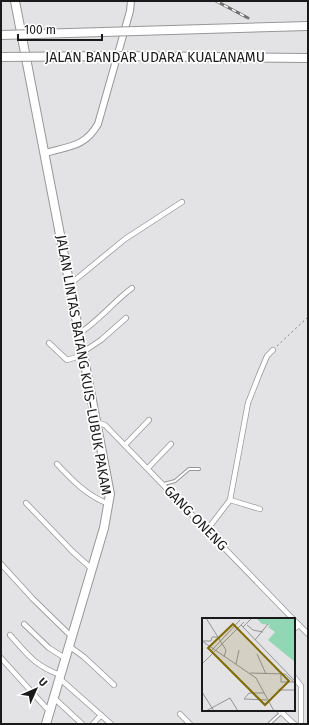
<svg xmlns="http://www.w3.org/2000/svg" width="309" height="725" font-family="'Fira Sans',sans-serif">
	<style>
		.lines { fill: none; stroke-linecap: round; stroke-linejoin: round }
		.lane-casing { stroke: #979799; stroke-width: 4 }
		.street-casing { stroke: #979799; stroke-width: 6 }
		.secondary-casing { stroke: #979799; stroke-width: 8 }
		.highway-casing { stroke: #979799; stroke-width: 10 }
		.path { stroke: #828283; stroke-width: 1; stroke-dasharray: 2 3; stroke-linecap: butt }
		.lane { stroke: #fff; stroke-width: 2 }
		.street { stroke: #fff; stroke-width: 4.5 }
		.secondary { stroke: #fff; stroke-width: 6 }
		.highway { stroke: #fff; stroke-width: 8 }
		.rail-casing { stroke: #707071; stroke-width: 3 }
		.rail { stroke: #fff; stroke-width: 1.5; stroke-dasharray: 4.5; stroke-linecap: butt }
		.highway-bridge-casing { stroke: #979799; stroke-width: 10; stroke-linecap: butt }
		.highway-bridge { stroke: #fff; stroke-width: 8 }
		.labels { text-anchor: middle; stroke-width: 3.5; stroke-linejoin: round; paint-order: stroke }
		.street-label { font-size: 14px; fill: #1a1a1a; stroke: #fff }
		.inset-road { fill: none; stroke: #939394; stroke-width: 1 }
		.view { fill: #816b04; fill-opacity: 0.15; stroke: #816b04; stroke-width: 2 }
		.inset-edge { fill: none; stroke: #1a1a1a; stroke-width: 2 }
	</style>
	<rect width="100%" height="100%" fill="#e3e3e5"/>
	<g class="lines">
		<defs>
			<g id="lane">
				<polyline points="164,484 175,481 189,469 199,469"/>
				<polyline points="269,724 281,713"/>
			</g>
			<g id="street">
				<polyline points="69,285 125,239 182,202"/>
				<path d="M78 334C98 322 113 302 132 288"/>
				<polyline points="49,343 67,360 83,355"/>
				<polyline points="83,352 101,340 126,318"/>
				<polyline points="96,422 105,425 293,619"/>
				<polyline points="125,445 149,420"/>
				<path d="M57 464C72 480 87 496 109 504"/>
				<polyline points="148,468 171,444"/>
				<polyline points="230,500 260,509"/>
				<polyline points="26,503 73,552 92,569"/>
				<polyline points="207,530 230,500 248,403 259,375 267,356 273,350"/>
				<polyline points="1,564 33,599 72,637"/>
				<polyline points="294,620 308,634"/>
				<polyline points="24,624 49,648 65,658"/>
				<polyline points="294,629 299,625"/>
				<path d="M10 635C28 655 34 665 60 675"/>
				<polyline points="69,646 84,657 114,685"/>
				<polyline points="1,658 50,712"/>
				<polyline points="294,677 301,686 301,724"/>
				<polyline points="59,678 111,724"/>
				<polyline points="54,698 82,724"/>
				<polyline points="279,710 294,724"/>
				<polyline points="180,714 190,724"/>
				<polyline points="93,724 101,715"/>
			</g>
			<path id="secondary" d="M45 153C69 146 85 147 98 124L130 11 131 1"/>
			<polyline id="highway" points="15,1 110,494 104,528 46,724"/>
		</defs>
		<use href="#lane" class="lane-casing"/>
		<use href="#street" class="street-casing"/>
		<use href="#secondary" class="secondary-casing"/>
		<use href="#highway" class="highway-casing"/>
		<polyline class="path" points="277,346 308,317"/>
		<use href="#lane" class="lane"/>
		<use href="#street" class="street"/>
		<use href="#secondary" class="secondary"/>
		<use href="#highway" class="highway"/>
		<defs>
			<polyline id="rail" points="216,1 248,18"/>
		</defs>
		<use href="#rail" class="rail-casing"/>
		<use href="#rail" class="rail"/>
		<defs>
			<g id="highway-bridge">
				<polyline points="1,35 308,26"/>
				<polyline points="1,57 116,56 308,58"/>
			</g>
		</defs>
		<use href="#highway-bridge" class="highway-bridge-casing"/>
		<use href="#highway-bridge" class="highway-bridge"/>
	</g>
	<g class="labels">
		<g class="street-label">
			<text x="155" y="62">JALAN BANDAR UDARA KUALANAMU</text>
			<text transform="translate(84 365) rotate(80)" y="5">JALAN LINTAS BATANG KUIS–LUBUK PAKAM</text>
			<text transform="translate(196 518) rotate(46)" y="5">GANG ONENG</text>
		</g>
	</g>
	<g transform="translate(202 618)">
		<rect width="93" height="93" fill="#e3e3e5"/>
		<path d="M54 0H93V44L66 22 73 14 66 9 68 7 60 6Z" fill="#92d7b5"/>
		<path class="inset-road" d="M4 0 24 32 22 39M39 7 93 63M45 7 51 12 61 14M41 9 50 0M53 22 66 6M0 23 54 60 72 93M1 23H9L10 19H15M10 32 38 2M55 36 64 56M0 46 42 4M34 46 37 32M48 55 83 56 93 65M79 56V64H92M76 72H93M0 74 12 93M62 75H47L42 81 65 82M4 93 28 80 36 93"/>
		<path class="view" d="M31 6 87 63 63 87 6 30Z"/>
		<rect width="93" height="93" class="inset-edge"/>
	</g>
	<rect width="309" height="725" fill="none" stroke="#1a1a1a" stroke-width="4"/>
	<g transform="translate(36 689) rotate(45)" stroke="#ffffff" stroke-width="3" paint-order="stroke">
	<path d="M0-3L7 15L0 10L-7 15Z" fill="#1a1a1a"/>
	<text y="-6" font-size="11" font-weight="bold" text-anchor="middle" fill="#1a1a1a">U</text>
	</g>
	<path d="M18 34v6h84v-6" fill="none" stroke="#1a1a1a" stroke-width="2"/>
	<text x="24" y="34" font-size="12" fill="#1a1a1a" stroke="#ffffff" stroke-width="3" paint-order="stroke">100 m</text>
</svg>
